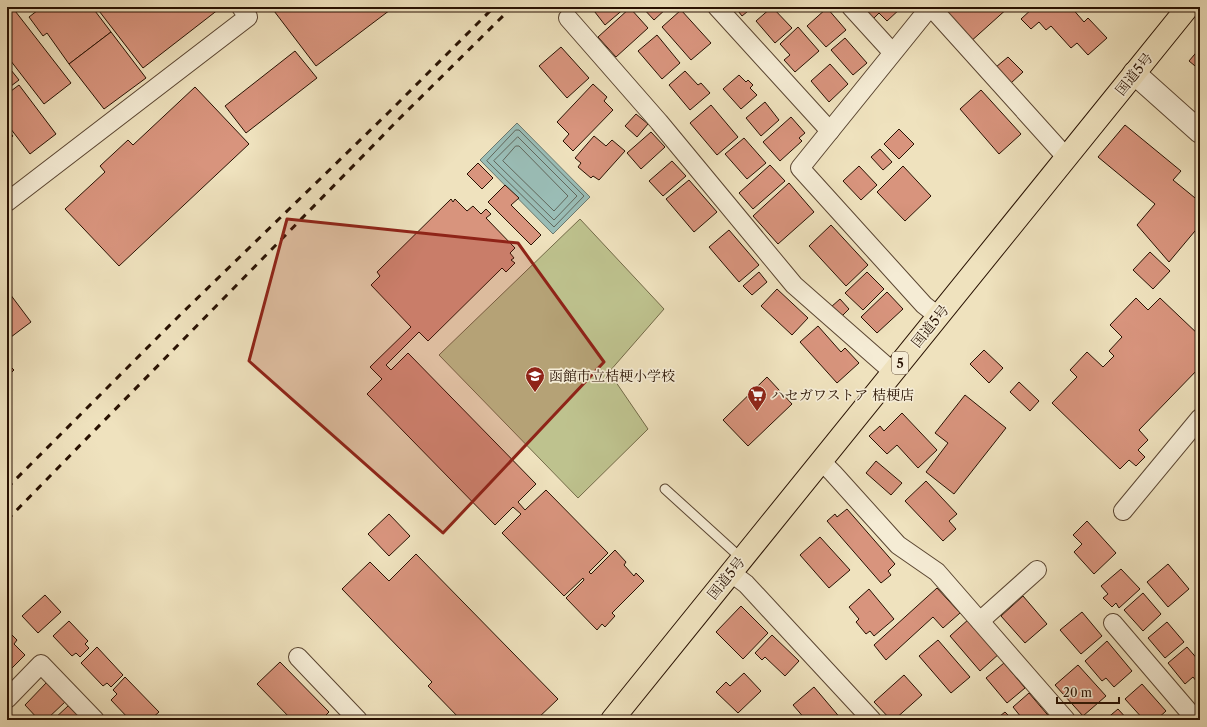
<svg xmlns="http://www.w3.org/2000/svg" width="1207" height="727" font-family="'Libre Caslon Text','Noto Serif JP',serif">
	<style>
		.green { fill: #bec28e; stroke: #736a48 }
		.water { fill: #9abdb6; stroke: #6c786e }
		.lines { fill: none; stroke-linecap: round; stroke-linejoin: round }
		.shore { stroke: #61675c; stroke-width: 1 }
		.building { fill: #d8947d; stroke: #281102 }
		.service-casing { stroke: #5a4531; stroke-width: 11 }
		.minor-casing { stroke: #5a4531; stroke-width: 20 }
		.tertiary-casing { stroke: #5a4531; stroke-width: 24 }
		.trunk-casing { stroke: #281102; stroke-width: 24 }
		.service { stroke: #f5ecd5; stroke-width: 9 }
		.minor { stroke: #f5ecd5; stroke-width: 18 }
		.tertiary { stroke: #f5ecd5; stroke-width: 22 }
		.trunk { stroke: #efe2be; stroke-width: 22 }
		.rail { stroke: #281102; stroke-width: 3; stroke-dasharray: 7 7; stroke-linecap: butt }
		.marked { fill: #8f2418; fill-opacity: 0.2; stroke: #8f2418; stroke-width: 3; stroke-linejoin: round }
		.labels { text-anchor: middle; stroke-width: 3.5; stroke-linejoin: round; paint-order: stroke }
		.shield { fill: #f5ecd5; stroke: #665341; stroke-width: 1 }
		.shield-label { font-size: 13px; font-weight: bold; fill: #281102 }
		.street-label { font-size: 14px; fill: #281102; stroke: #f5ecd5 }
		.poi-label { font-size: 14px; fill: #281102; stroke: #f5ecd5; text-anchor: start }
	</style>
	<rect width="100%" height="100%" fill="#efe2be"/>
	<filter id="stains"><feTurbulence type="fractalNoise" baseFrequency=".005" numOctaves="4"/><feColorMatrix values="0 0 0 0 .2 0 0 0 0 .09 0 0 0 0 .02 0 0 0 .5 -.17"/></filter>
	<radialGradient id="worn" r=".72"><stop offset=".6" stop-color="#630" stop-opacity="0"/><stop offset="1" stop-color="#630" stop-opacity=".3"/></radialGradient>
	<polygon class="green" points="580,219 664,309 609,372 648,429 578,498 439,355"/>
	<polygon class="water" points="517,123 590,197 553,234 480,160"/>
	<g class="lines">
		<g class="shore">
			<polygon points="516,130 519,130 584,196 554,227 487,161"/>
			<polygon points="518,137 577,196 554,220 494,161"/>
			<polygon points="516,146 519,146 568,196 554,211 503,161"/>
		</g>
	</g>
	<g class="building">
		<polygon points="7,7 12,7 71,83 44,104 7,56"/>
		<polygon points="42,7 92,7 111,32 69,64 47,33 43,36 29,17"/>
		<polygon points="96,7 217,7 219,9 143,68"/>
		<polygon points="271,7 394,7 316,66"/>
		<polygon points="591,7 626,7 605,25"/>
		<polygon points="642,7 668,7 654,20"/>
		<polygon points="735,7 753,7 742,16"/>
		<polygon points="772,7 792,28 775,43 756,21"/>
		<polygon points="796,7 804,7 800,11"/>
		<polygon points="863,7 902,7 887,21 879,13 873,19"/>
		<polygon points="951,7 1009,7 969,43 943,14"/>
		<polygon points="1034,7 1046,7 1050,11 1055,7 1071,7 1084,22 1088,18 1107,38 1088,55 1077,43 1071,48 1051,26 1046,30 1039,22 1031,29 1021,19"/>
		<polygon points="630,8 648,28 616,57 598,37"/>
		<polygon points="827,8 846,30 826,47 807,26"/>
		<polygon points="681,10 711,43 691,60 662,27"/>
		<polygon points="798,27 819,51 795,72 784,60 790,55 780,44"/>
		<polygon points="111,32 146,78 104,109 69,64"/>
		<polygon points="657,35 680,63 662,79 638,51"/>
		<polygon points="845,38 867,63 853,75 831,50"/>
		<polygon points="561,47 589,78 567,98 539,66"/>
		<polygon points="1200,48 1200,70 1189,61"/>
		<polygon points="295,51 317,78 246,133 225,106"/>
		<polygon points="1008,57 1023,72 1011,83 996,67"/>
		<polygon points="830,64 848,84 829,102 811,81"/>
		<polygon points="7,65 19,80 7,89"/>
		<polygon points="685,71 698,85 701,83 710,93 690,110 669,85"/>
		<polygon points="739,75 746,82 748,80 753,85 750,88 757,95 741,109 723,89"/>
		<polygon points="593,84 607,97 604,101 613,110 573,151 563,141 569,134 557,122"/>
		<polygon points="19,85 56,134 30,154 7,124 7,94"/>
		<polygon points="195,87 249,144 119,266 65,209 105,172 100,166 128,140 133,145"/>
		<polygon points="981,90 1021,134 999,154 960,109"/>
		<polygon points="765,102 779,120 761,136 746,118"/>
		<polygon points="711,105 738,137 717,155 690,123"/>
		<polygon points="636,114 648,124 637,137 625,126"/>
		<polygon points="791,117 805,133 799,138 802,141 780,161 763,142"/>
		<polygon points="1125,125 1181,171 1173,180 1200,202 1200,225 1169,262 1137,225 1155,204 1098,157"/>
		<polygon points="7,129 13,136 7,141"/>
		<polygon points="899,129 914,144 899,159 884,144"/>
		<polygon points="651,132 665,147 641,169 627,153"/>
		<polygon points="594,136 606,146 612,140 625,151 599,180 593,176 591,178 578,167 581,163 575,158"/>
		<polygon points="744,138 766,163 747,179 725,154"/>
		<polygon points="880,149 892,162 883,170 871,157"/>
		<polygon points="672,161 686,176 663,196 649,181"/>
		<polygon points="478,163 493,178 482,189 467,174"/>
		<polygon points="770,165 785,181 753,209 739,193"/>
		<polygon points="859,166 877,185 861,200 843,181"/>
		<polygon points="903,166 931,196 905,221 877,192"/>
		<polygon points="689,180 717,212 694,232 666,199"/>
		<polygon points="789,183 814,212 778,244 753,216"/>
		<polygon points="505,185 519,198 511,205 541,235 531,245 488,202"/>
		<polygon points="451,199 453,202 455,199 467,211 473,206 481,214 486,209 491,214 486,218 515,248 510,253 514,258 511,260 515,263 506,272 502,268 428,341 419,332 386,365 391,370 408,353 536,484 518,502 525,510 546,490 608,553 589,572 591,574 615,550 626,562 624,565 634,576 636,573 644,581 612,613 615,616 605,627 602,624 597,630 566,598 584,580 583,578 564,596 502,533 521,514 513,507 495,525 367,394 382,379 370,367 411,327 371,285 380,276 377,272"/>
		<polygon points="831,225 868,265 846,286 809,246"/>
		<polygon points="729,230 759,265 739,282 709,247"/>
		<polygon points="1150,252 1170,271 1153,289 1133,270"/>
		<polygon points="759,272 767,282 752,295 743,286"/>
		<polygon points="867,272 884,289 863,310 845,293"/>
		<polygon points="777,289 808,318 792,335 761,306"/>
		<polygon points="7,290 31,322 7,340"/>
		<polygon points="887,292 903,309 877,333 861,317"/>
		<polygon points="1136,298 1148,310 1160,298 1200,336 1200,367 1139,430 1148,440 1138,450 1145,457 1136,466 1129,460 1120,469 1052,403 1077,377 1070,370 1087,352 1103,367 1114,356 1109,351 1122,337 1110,325"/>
		<polygon points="840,299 849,309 840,318 831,307"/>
		<polygon points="818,326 841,352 845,348 859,363 837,383 800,342"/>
		<polygon points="984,350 1003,368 989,383 970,364"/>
		<polygon points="7,363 14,370 7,377"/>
		<polygon points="767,377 792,404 748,446 723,420"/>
		<polygon points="1019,382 1039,401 1030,411 1010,392"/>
		<polygon points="965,395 1006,428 954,494 926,472 948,443 935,433"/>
		<polygon points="902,413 937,450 918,468 897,445 887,454 869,436 880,426 884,431"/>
		<polygon points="876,461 902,483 891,495 866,473"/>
		<polygon points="926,481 957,514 949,521 956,529 943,541 905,501"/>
		<polygon points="847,509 895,564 888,571 891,575 881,583 827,521 835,514 837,517"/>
		<polygon points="389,514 410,536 389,556 368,534"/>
		<polygon points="1087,521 1116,553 1094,574 1074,552 1082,544 1073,535"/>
		<polygon points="820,537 850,570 829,588 800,555"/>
		<polygon points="416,554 558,699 536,720 461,720 428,686 432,682 342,589 370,562 389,581"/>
		<polygon points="1168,564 1189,589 1168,607 1147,582"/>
		<polygon points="1121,569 1140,589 1119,608 1116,603 1112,607 1103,598 1108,594 1101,586"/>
		<polygon points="937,588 960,613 943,628 933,617 886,660 874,645"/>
		<polygon points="869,589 894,619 874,636 870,631 866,634 856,622 859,619 849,607"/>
		<polygon points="1143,593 1161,614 1143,631 1124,610"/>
		<polygon points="45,595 61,612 38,633 22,616"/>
		<polygon points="1023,596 1047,624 1025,643 1001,616"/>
		<polygon points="741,606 768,633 743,659 716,632"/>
		<polygon points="1082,612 1102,636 1081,654 1060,630"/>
		<polygon points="969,619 1000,653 980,671 950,636"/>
		<polygon points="69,621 88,641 85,644 89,648 80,657 76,653 72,656 53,636"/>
		<polygon points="1167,622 1184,642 1165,658 1148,638"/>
		<polygon points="9,632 17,640 14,644 25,655 10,670 7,666 7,633"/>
		<polygon points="772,635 799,661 785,676 765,657 762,660 755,653"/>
		<polygon points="938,640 970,677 951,693 919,656"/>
		<polygon points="1107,641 1132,671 1114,687 1106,678 1102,681 1085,661"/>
		<polygon points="97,647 123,675 111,687 107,683 103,686 81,663"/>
		<polygon points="1187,647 1200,662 1200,679 1197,682 1193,677 1185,684 1168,663"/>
		<polygon points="280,662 329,712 321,720 292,720 257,684"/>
		<polygon points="1004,663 1025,688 1007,703 986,678"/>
		<polygon points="1078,665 1106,696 1083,716 1055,685"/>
		<polygon points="744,673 761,691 738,713 716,692 726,682 730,686"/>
		<polygon points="904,675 922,695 894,720 891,720 874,702"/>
		<polygon points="125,677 159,712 150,720 130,720 111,700 117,694 113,690"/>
		<polygon points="47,682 66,701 46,720 39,720 25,705"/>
		<polygon points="1142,684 1166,711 1156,720 1144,720 1125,699"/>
		<polygon points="814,687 842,720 806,720 793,705"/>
		<polygon points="1029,693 1052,720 1019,719 1021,717 1013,707"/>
		<polygon points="68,706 82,720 53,720"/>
		<polygon points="1118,709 1128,720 1105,720"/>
		<polygon points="9,712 15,718 17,717 20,720 7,720 7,714"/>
		<polygon points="1005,712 1013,720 995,720"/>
	</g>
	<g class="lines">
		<defs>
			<polyline id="service" points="665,489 741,558"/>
			<g id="minor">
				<polyline points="717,7 830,131"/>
				<polyline points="851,7 892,52"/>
				<polyline points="930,7 800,168 924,305 938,316"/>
				<polyline points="931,7 1066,157"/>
				<polyline points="568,18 659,122 794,285 893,372"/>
				<polyline points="7,202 248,17 241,7"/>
				<polyline points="821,461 833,473 898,545 937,572 1066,720"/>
				<polyline points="1123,511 1200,418"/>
				<polyline points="730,572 746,584 872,720"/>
				<polyline points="980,621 1037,570"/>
				<polyline points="1113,623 1196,720"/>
				<polyline points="298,657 358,720"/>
				<polyline points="7,699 41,664 95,720"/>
			</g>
			<polyline id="tertiary" points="1134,73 1200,132"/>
			<polyline id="trunk" points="612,720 1188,7"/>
		</defs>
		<use href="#service" class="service-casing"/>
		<use href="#minor" class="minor-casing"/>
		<use href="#tertiary" class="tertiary-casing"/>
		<use href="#trunk" class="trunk-casing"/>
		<use href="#service" class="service"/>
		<use href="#minor" class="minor"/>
		<use href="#tertiary" class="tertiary"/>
		<use href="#trunk" class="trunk"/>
		<g class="rail">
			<polyline points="7,488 179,316 389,112 494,7"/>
			<polyline points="7,520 400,118 512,7"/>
		</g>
	</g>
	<path class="marked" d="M287 219 518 243 604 362 443 533 249 361Z"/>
	<defs>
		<symbol id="school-pin" viewBox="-11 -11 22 30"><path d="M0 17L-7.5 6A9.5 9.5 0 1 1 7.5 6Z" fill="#8f2418" stroke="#f5ecd5"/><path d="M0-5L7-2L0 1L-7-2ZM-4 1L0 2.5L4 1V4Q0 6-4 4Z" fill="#fff"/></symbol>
		<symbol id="supermarket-pin" viewBox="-11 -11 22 30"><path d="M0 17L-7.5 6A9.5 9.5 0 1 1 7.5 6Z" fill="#8f2418" stroke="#f5ecd5"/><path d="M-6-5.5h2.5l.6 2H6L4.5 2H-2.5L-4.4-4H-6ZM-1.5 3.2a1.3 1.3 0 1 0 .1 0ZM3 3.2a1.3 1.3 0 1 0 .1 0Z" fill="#fff"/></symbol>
	</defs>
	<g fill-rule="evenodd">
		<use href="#school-pin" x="524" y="365" width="22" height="30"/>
		<use href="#supermarket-pin" x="746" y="384" width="22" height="30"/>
	</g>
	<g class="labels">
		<rect class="shield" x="892" y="352" width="16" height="22" rx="3"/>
		<g class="shield-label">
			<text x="900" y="368">5</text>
		</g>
		<g class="street-label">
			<text transform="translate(1134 74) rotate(-51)" y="5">国道5号</text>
			<text transform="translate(930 326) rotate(-51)" y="5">国道5号</text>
			<text transform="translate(726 578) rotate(-51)" y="5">国道5号</text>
		</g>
		<g class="poi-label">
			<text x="549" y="381">函館市立桔梗小学校</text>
			<text x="771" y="400">ハセガワストア 桔梗店</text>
		</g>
	</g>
	<rect width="1207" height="727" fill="none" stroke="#efe2be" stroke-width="24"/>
	<rect x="8" y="8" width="1191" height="711" fill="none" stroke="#281102" stroke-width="2"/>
	<rect x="12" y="12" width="1183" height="703" fill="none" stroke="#281102"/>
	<path d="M1057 697v6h62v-6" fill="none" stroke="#281102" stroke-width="2"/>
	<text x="1063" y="697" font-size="12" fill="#281102" stroke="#f5ecd5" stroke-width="3" paint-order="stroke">20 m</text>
	<rect width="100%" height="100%" filter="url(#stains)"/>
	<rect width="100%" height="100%" fill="url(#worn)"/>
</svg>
